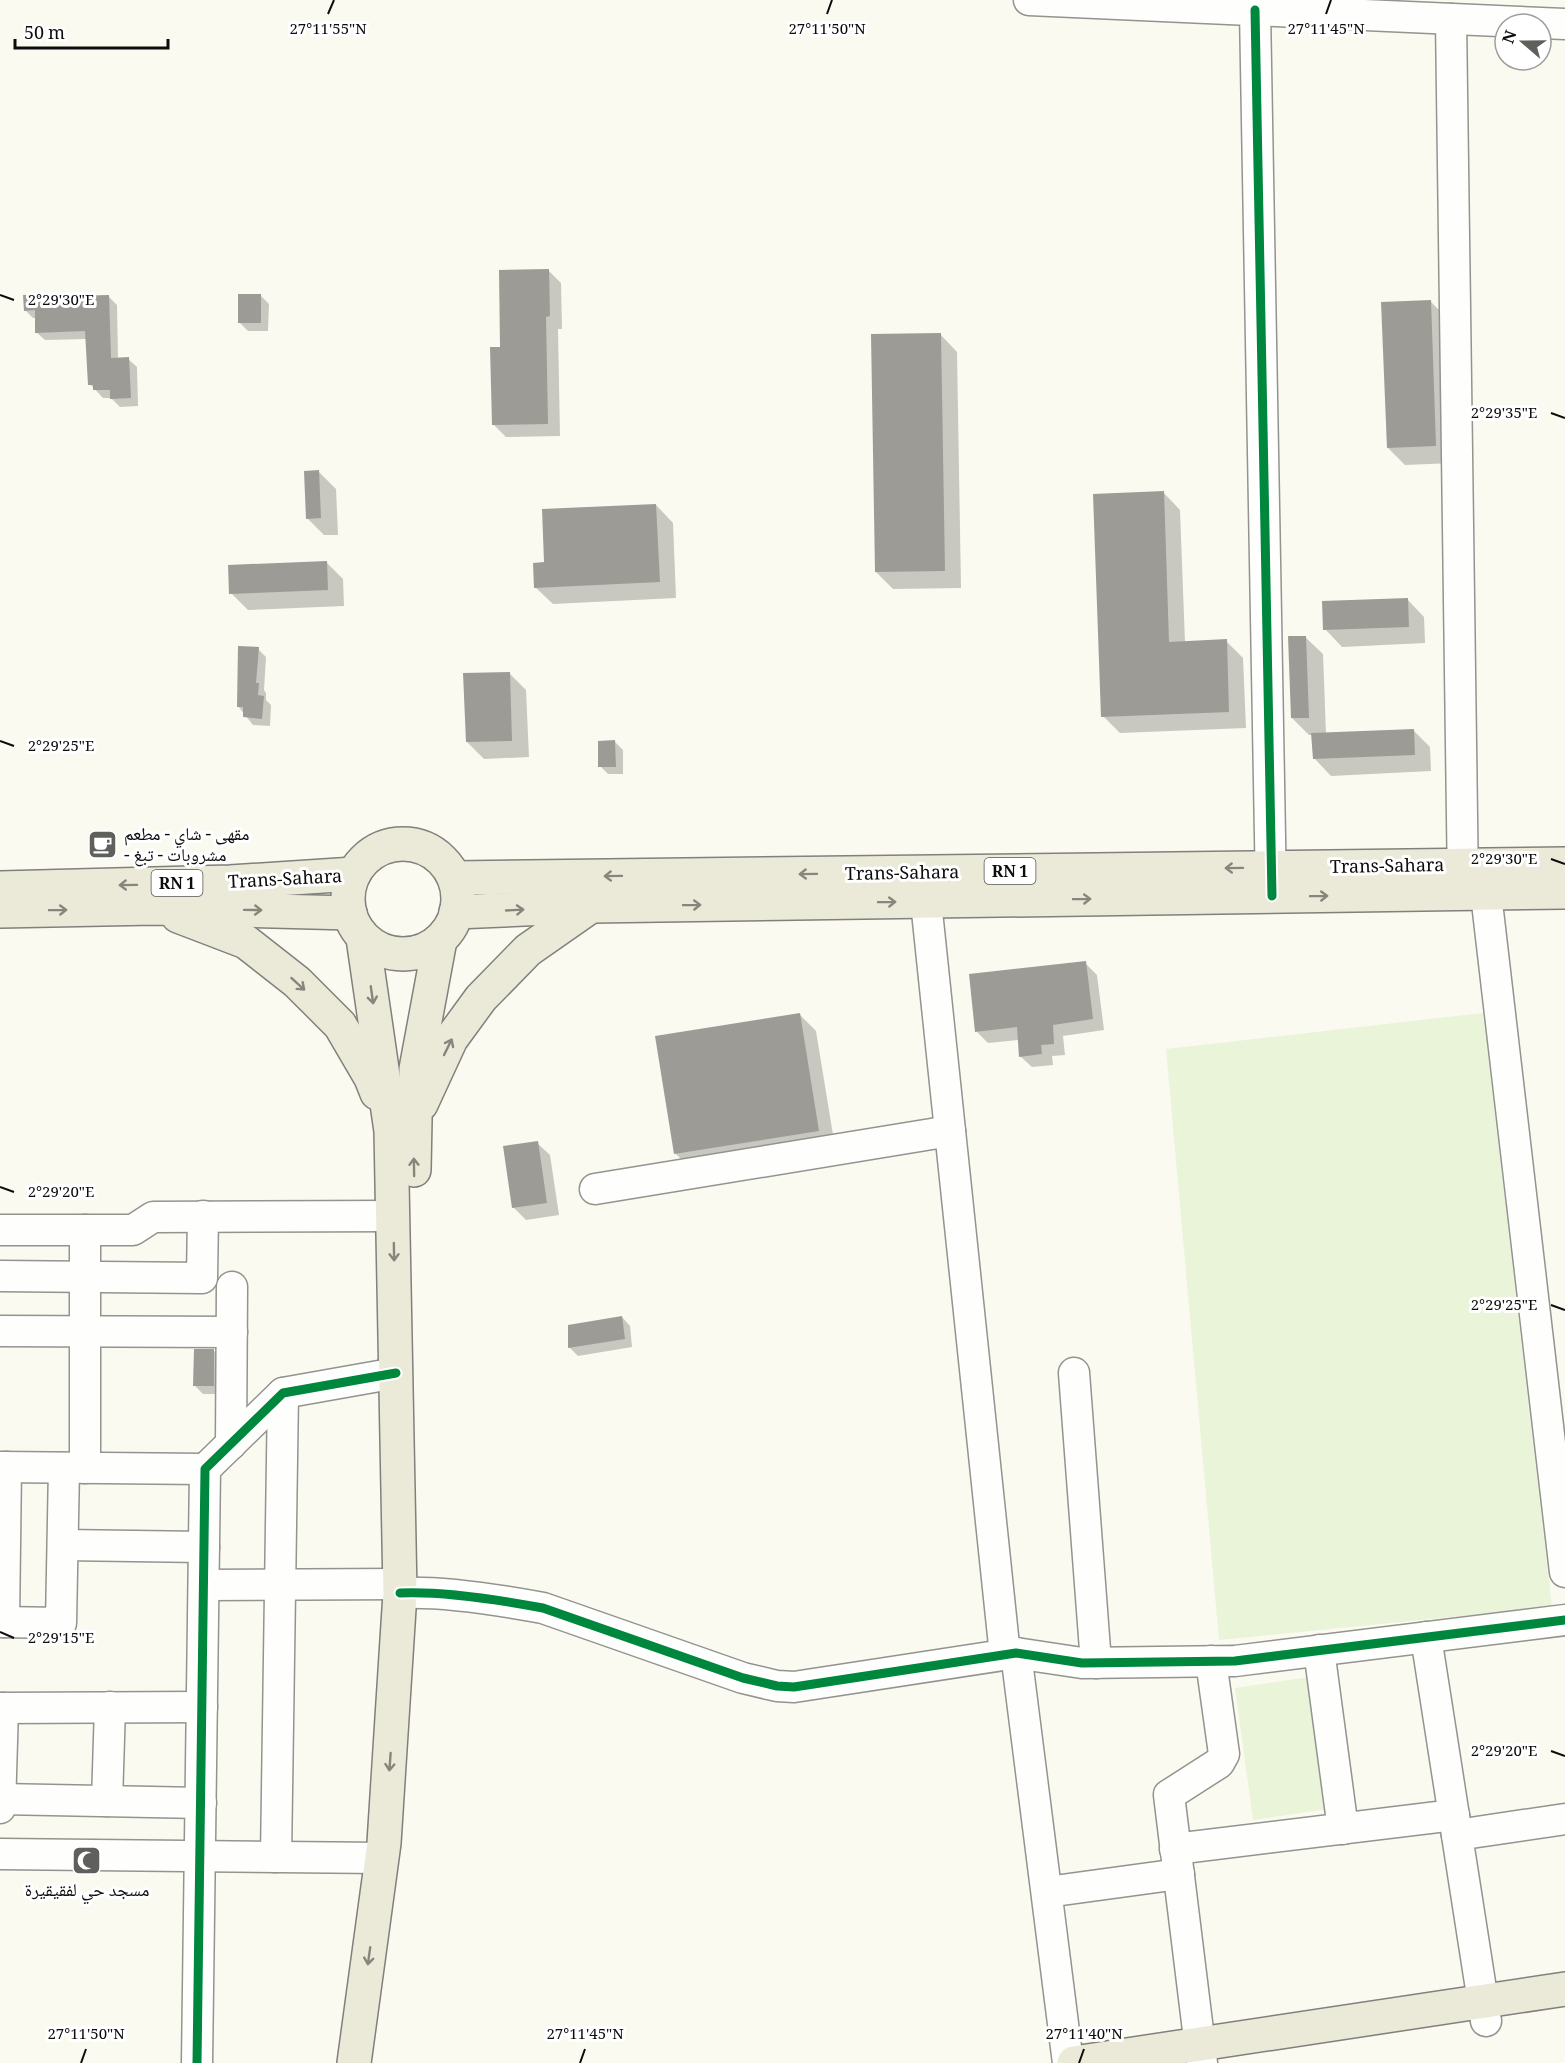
<svg xmlns="http://www.w3.org/2000/svg" width="1565" height="2063" font-family="Georgia,'Noto Naskh Arabic',serif">
	<style>
		.pitch { fill: #eaf4d9 }
		.shadow { fill: #0003 }
		.building { fill: #9c9b96 }
		.lines { fill: none; stroke-linecap: round; stroke-linejoin: round }
		.minor-casing { stroke: #93938f; stroke-width: 33 }
		.major-casing { stroke: #80807c; stroke-width: 36 }
		.minor { stroke: #fefefd; stroke-width: 30 }
		.major { stroke: #ebe9d8; stroke-width: 33 }
		.cycleway-casing { stroke: #fff; stroke-width: 13 }
		.cycleway { stroke: #00873e; stroke-width: 9 }
		.oneway { stroke: #87867c }
		.ticks { fill: none; stroke: #0c0c0c; stroke-width: 2 }
		.labels { text-anchor: middle; stroke-width: 6; stroke-linejoin: round; paint-order: stroke }
		.shield { fill: #fff; stroke: #555; stroke-width: 1.5 }
		.shield-label { font-size: 16px; font-weight: bold; fill: #0c0c0c }
		.poi-label { font-size: 18px; fill: #0c0c0c; stroke: #fff; text-anchor: start }
		.street-label { font-size: 18px; fill: #0c0c0c; stroke: #fff }
		.ticks-label { font-size: 15px; text-anchor: middle; fill: #0c0c0c; stroke: #fff; stroke-width: 6; stroke-linejoin: round; paint-order: stroke }
	</style>
	<rect width="100%" height="100%" fill="#fafaf0"/>
	<g class="pitch">
		<polygon points="1483,1013 1552,1607 1219,1640 1166,1049"/>
		<polygon points="1310,1677 1328,1809 1253,1820 1235,1688"/>
	</g>
	<g class="shadow">
		<polygon points="548,270 561,283 562,329 558,329 560,436 506,437 493,424 502,348"/>
		<polygon points="260,295 269,304 268,331 248,331 240,323"/>
		<polygon points="109,297 117,305 118,359 128,359 137,367 138,406 120,407 111,398 103,398 90,384 87,339 45,340 36,332 36,318 33,318 25,310"/>
		<polygon points="1430,301 1447,318 1453,463 1405,465 1388,448"/>
		<polygon points="940,334 957,352 961,588 893,589 876,572"/>
		<polygon points="319,472 336,489 338,535 324,535 307,518"/>
		<polygon points="1163,492 1180,510 1185,643 1226,641 1243,658 1246,728 1120,733 1103,716"/>
		<polygon points="656,505 673,523 676,598 553,604 535,587 546,564"/>
		<polygon points="326,562 343,579 344,606 248,610 231,593"/>
		<polygon points="1407,599 1424,617 1425,643 1342,647 1325,629"/>
		<polygon points="1305,637 1323,654 1326,734 1413,730 1430,747 1431,771 1331,776 1314,758 1313,735 1309,735 1292,718"/>
		<polygon points="258,649 266,657 264,690 266,693 266,700 271,705 270,726 253,725 238,706"/>
		<polygon points="509,673 526,690 529,757 484,759 467,742"/>
		<polygon points="615,742 623,750 623,774 608,774 600,766"/>
		<polygon points="1085,963 1097,975 1104,1030 1063,1036 1065,1055 1052,1056 1053,1065 1032,1067 1020,1056 1019,1040 988,1043 977,1032"/>
		<polygon points="799,1014 816,1031 835,1147 693,1171 675,1153"/>
		<polygon points="537,1143 550,1155 559,1215 526,1220 513,1207"/>
		<polygon points="622,1317 630,1326 632,1347 578,1356 570,1348 569,1326"/>
		<polygon points="214,1351 222,1359 222,1394 203,1394 195,1386"/>
	</g>
	<g class="building">
		<polygon points="549,269 550,316 546,317 548,424 492,425 490,347 500,347 499,270"/>
		<polygon points="61,294 62,296 109,295 111,358 129,357 131,398 110,399 110,390 93,390 93,385 88,385 85,331 35,333 35,310 24,311 23,295"/>
		<rect x="238" y="294" width="23" height="29"/>
		<polygon points="1431,300 1436,446 1387,448 1381,302"/>
		<polygon points="941,333 945,571 875,572 871,334"/>
		<polygon points="319,470 321,518 306,519 304,471"/>
		<polygon points="1164,491 1169,642 1227,639 1229,712 1101,717 1093,494"/>
		<polygon points="656,504 660,582 534,588 533,563 544,562 542,509"/>
		<polygon points="327,561 328,590 229,594 228,565"/>
		<polygon points="1408,598 1409,627 1323,630 1322,601"/>
		<polygon points="1288,636 1306,636 1309,718 1291,718"/>
		<polygon points="238,646 259,647 256,683 259,683 258,695 264,696 262,719 243,717 243,707 237,707"/>
		<polygon points="510,672 512,741 466,742 463,673"/>
		<polygon points="1414,729 1415,755 1313,759 1311,733"/>
		<polygon points="615,740 616,767 598,767 598,741"/>
		<polygon points="1086,961 1093,1019 1053,1025 1054,1044 1041,1045 1042,1054 1019,1057 1017,1027 975,1032 969,974"/>
		<polygon points="800,1013 819,1131 674,1154 655,1036"/>
		<polygon points="538,1141 547,1203 512,1208 503,1146"/>
		<polygon points="622,1316 625,1339 568,1348 568,1325"/>
		<polygon points="194,1349 214,1349 214,1386 193,1386"/>
	</g>
	<g class="lines">
		<defs>
			<g id="minor">
				<polyline points="1029,0 1565,24"/>
				<polyline points="1255,10 1271,892"/>
				<polyline points="1451,19 1463,889"/>
				<polyline points="1486,894 1565,1572"/>
				<polyline points="926,902 1005,1655"/>
				<polyline points="595,1189 950,1131"/>
				<polyline points="0,1230 133,1230 153,1217 393,1216"/>
				<polyline points="0,1276 202,1278 203,1216"/>
				<polyline points="0,1331 232,1332"/>
				<polyline points="1074,1373 1096,1663"/>
				<polyline points="231,1444 232,1287"/>
				<polyline points="0,1467 205,1469"/>
				<polyline points="85,1468 85,1230"/>
				<polyline points="63,1545 204,1547"/>
				<polyline points="204,1585 400,1584"/>
				<path d="M400 1593C443 1591 500 1600 543 1608L743 1678 777 1686 794 1687 1016 1653 1082 1663 1235 1661 1565 1620"/>
				<polyline points="0,1622 61,1623 64,1468"/>
				<polyline points="4,1622 6,1467"/>
				<polyline points="1426,1637 1486,2021"/>
				<polyline points="1319,1650 1343,1829"/>
				<polyline points="1016,1653 1068,2063"/>
				<polyline points="0,1708 202,1707"/>
				<polyline points="0,1799 201,1803"/>
				<polyline points="107,1801 110,1707"/>
				<polyline points="0,1808 3,1708"/>
				<polyline points="1457,1835 1565,1819"/>
				<polyline points="1175,1849 1454,1815"/>
				<polyline points="0,1854 382,1858"/>
				<polyline points="276,1857 283,1393"/>
				<polyline points="1047,1892 1179,1874"/>
				<polyline points="197,2063 205,1469 283,1393 396,1373"/>
				<polyline points="1202,2063 1169,1795 1219,1763 1224,1754 1211,1661"/>
			</g>
			<g id="major">
				<circle cx="403" cy="899" r="55"/>
				<polyline points="454,878 1565,864"/>
				<polyline points="0,888 230,882 354,874"/>
				<polyline points="0,911 155,908 350,913"/>
				<polyline points="456,912 592,906 1565,892"/>
				<polyline points="178,916 246,942 297,982 340,1025 371,1078 377,1093"/>
				<polyline points="421,1104 451,1039 481,998 528,950 591,906"/>
				<polyline points="414,1170 416,1069 440,940"/>
				<polyline points="354,2063 384,1843 400,1593 391,1131 363,938"/>
				<polyline points="1074,2063 1565,1989"/>
			</g>
		</defs>
		<use href="#minor" class="minor-casing"/>
		<use href="#major" class="major-casing"/>
		<use href="#minor" class="minor"/>
		<use href="#major" class="major"/>
		<defs>
			<g id="cycleway">
				<polyline points="1255,10 1272,896"/>
				<path d="M400 1593C443 1591 500 1600 543 1608L743 1678 777 1686 794 1687 1016 1653 1082 1663 1235 1661 1565 1620"/>
				<polyline points="197,2063 205,1469 283,1393 396,1373"/>
			</g>
		</defs>
		<use href="#cycleway" class="cycleway-casing"/>
		<use href="#cycleway" class="cycleway"/>
	</g>
	<defs><path id="oneway-shaft" d="M-6 0H5M1.5-3L5.5 0L1.5 3" fill="none" stroke-width="1.6" stroke-linecap="round" stroke-linejoin="round" transform="scale(1.5)"/></defs>
	<g class="oneway">
		<use href="#oneway-shaft" transform="translate(1234 868) rotate(179)"/>
		<use href="#oneway-shaft" transform="translate(808 874) rotate(179)"/>
		<use href="#oneway-shaft" transform="translate(613 876) rotate(179)"/>
		<use href="#oneway-shaft" transform="translate(128 885) rotate(179)"/>
		<use href="#oneway-shaft" transform="translate(1319 896) rotate(-1)"/>
		<use href="#oneway-shaft" transform="translate(1082 899) rotate(-1)"/>
		<use href="#oneway-shaft" transform="translate(887 902) rotate(-1)"/>
		<use href="#oneway-shaft" transform="translate(692 905) rotate(-1)"/>
		<use href="#oneway-shaft" transform="translate(58 910) rotate(-1)"/>
		<use href="#oneway-shaft" transform="translate(253 910) rotate(1)"/>
		<use href="#oneway-shaft" transform="translate(515 910) rotate(-3)"/>
		<use href="#oneway-shaft" transform="translate(298 984) rotate(42)"/>
		<use href="#oneway-shaft" transform="translate(372 995) rotate(82)"/>
		<use href="#oneway-shaft" transform="translate(448 1047) rotate(-64)"/>
		<use href="#oneway-shaft" transform="translate(414 1167) rotate(-91)"/>
		<use href="#oneway-shaft" transform="translate(394 1252) rotate(89)"/>
		<use href="#oneway-shaft" transform="translate(390 1762) rotate(94)"/>
		<use href="#oneway-shaft" transform="translate(369 1956) rotate(98)"/>
	</g>
	<path class="ticks" d="M328 14 334 0M827 14 832 0M1326 14 1331 0M0 295 14 300M1551 413 1565 418M0 741 14 746M1551 859 1565 864M0 1187 14 1192M1551 1305 1565 1310M0 1632 14 1638M1551 1751 1565 1756M81 2063 86 2049M580 2063 585 2049M1079 2063 1084 2049"/>
	<defs>
		<symbol id="cafe-square" viewBox="-11 -11 22 22"><rect x="-9" y="-9" width="18" height="18" rx="4" fill="#5f5f5c" stroke="#fff"/><path d="M-5.5-4.5H6V0H3Q3 3.5 0 3.5H-2.5Q-5.5 3.5-5.5 0ZM3-3.2v2h1.7v-2ZM-6 4.5H4V6H-6Z" fill="#fff"/></symbol>
		<symbol id="mosque-square" viewBox="-11 -11 22 22"><rect x="-9" y="-9" width="18" height="18" rx="4" fill="#5f5f5c" stroke="#fff"/><path d="M3.5-4.9A6 6 0 1 0 3.5 4.9A5 5 0 1 1 3.5-4.9Z" fill="#fff"/></symbol>
	</defs>
	<g fill-rule="evenodd">
		<use href="#cafe-square" x="86" y="828" width="33" height="33"/>
		<use href="#mosque-square" x="70" y="1844" width="33" height="33"/>
	</g>
	<g class="labels">
		<g class="shield">
			<rect x="984.5" y="858" width="51" height="26" rx="4.5"/>
			<rect x="151.5" y="870" width="51" height="26" rx="4.5"/>
		</g>
		<g class="shield-label">
			<text x="1010" y="877">RN 1</text>
			<text x="177" y="889">RN 1</text>
		</g>
		<g class="poi-label">
			<text x="124" y="840">مقهى - شاي - مطعم<tspan x="124" dy="21">- مشروبات - تبغ</tspan></text>
			<text x="87" y="1896" text-anchor="middle">مسجد حي لفقيقيرة</text>
		</g>
		<g class="street-label">
			<text transform="translate(1387 866) rotate(-1)" y="6">Trans-Sahara</text>
			<text transform="translate(902 873) rotate(-1)" y="6">Trans-Sahara</text>
			<text transform="translate(285 879) rotate(-3)" y="6">Trans-Sahara</text>
		</g>
	</g>
	<g class="ticks-label">
		<text x="328" y="34">27°11'55"N</text>
		<text x="827" y="34">27°11'50"N</text>
		<text x="1326" y="34">27°11'45"N</text>
		<text x="61" y="305">2°29'30"E</text>
		<text x="1504" y="418">2°29'35"E</text>
		<text x="61" y="751">2°29'25"E</text>
		<text x="1504" y="864">2°29'30"E</text>
		<text x="61" y="1197">2°29'20"E</text>
		<text x="1504" y="1310">2°29'25"E</text>
		<text x="61" y="1643">2°29'15"E</text>
		<text x="1504" y="1756">2°29'20"E</text>
		<text x="86" y="2039">27°11'50"N</text>
		<text x="585" y="2039">27°11'45"N</text>
		<text x="1084" y="2039">27°11'40"N</text>
	</g>
	<g transform="translate(1523 42) rotate(290)"><circle r="28" fill="#ffffff" stroke="#9e9e9e" stroke-width="1.5"/>
	<path d="M0-4.5L10 22L0 15L-10 22Z" fill="#5f5f5c"/>
	<text y="-9" font-size="16" font-weight="bold" text-anchor="middle" fill="#0c0c0c">N</text>
	</g>
	<path d="M15 39v9h153v-9" fill="none" stroke="#0c0c0c" stroke-width="3"/>
	<text x="24" y="39" font-size="18" fill="#0c0c0c" stroke="#ffffff" stroke-width="4.5" paint-order="stroke">50 m</text>
</svg>
